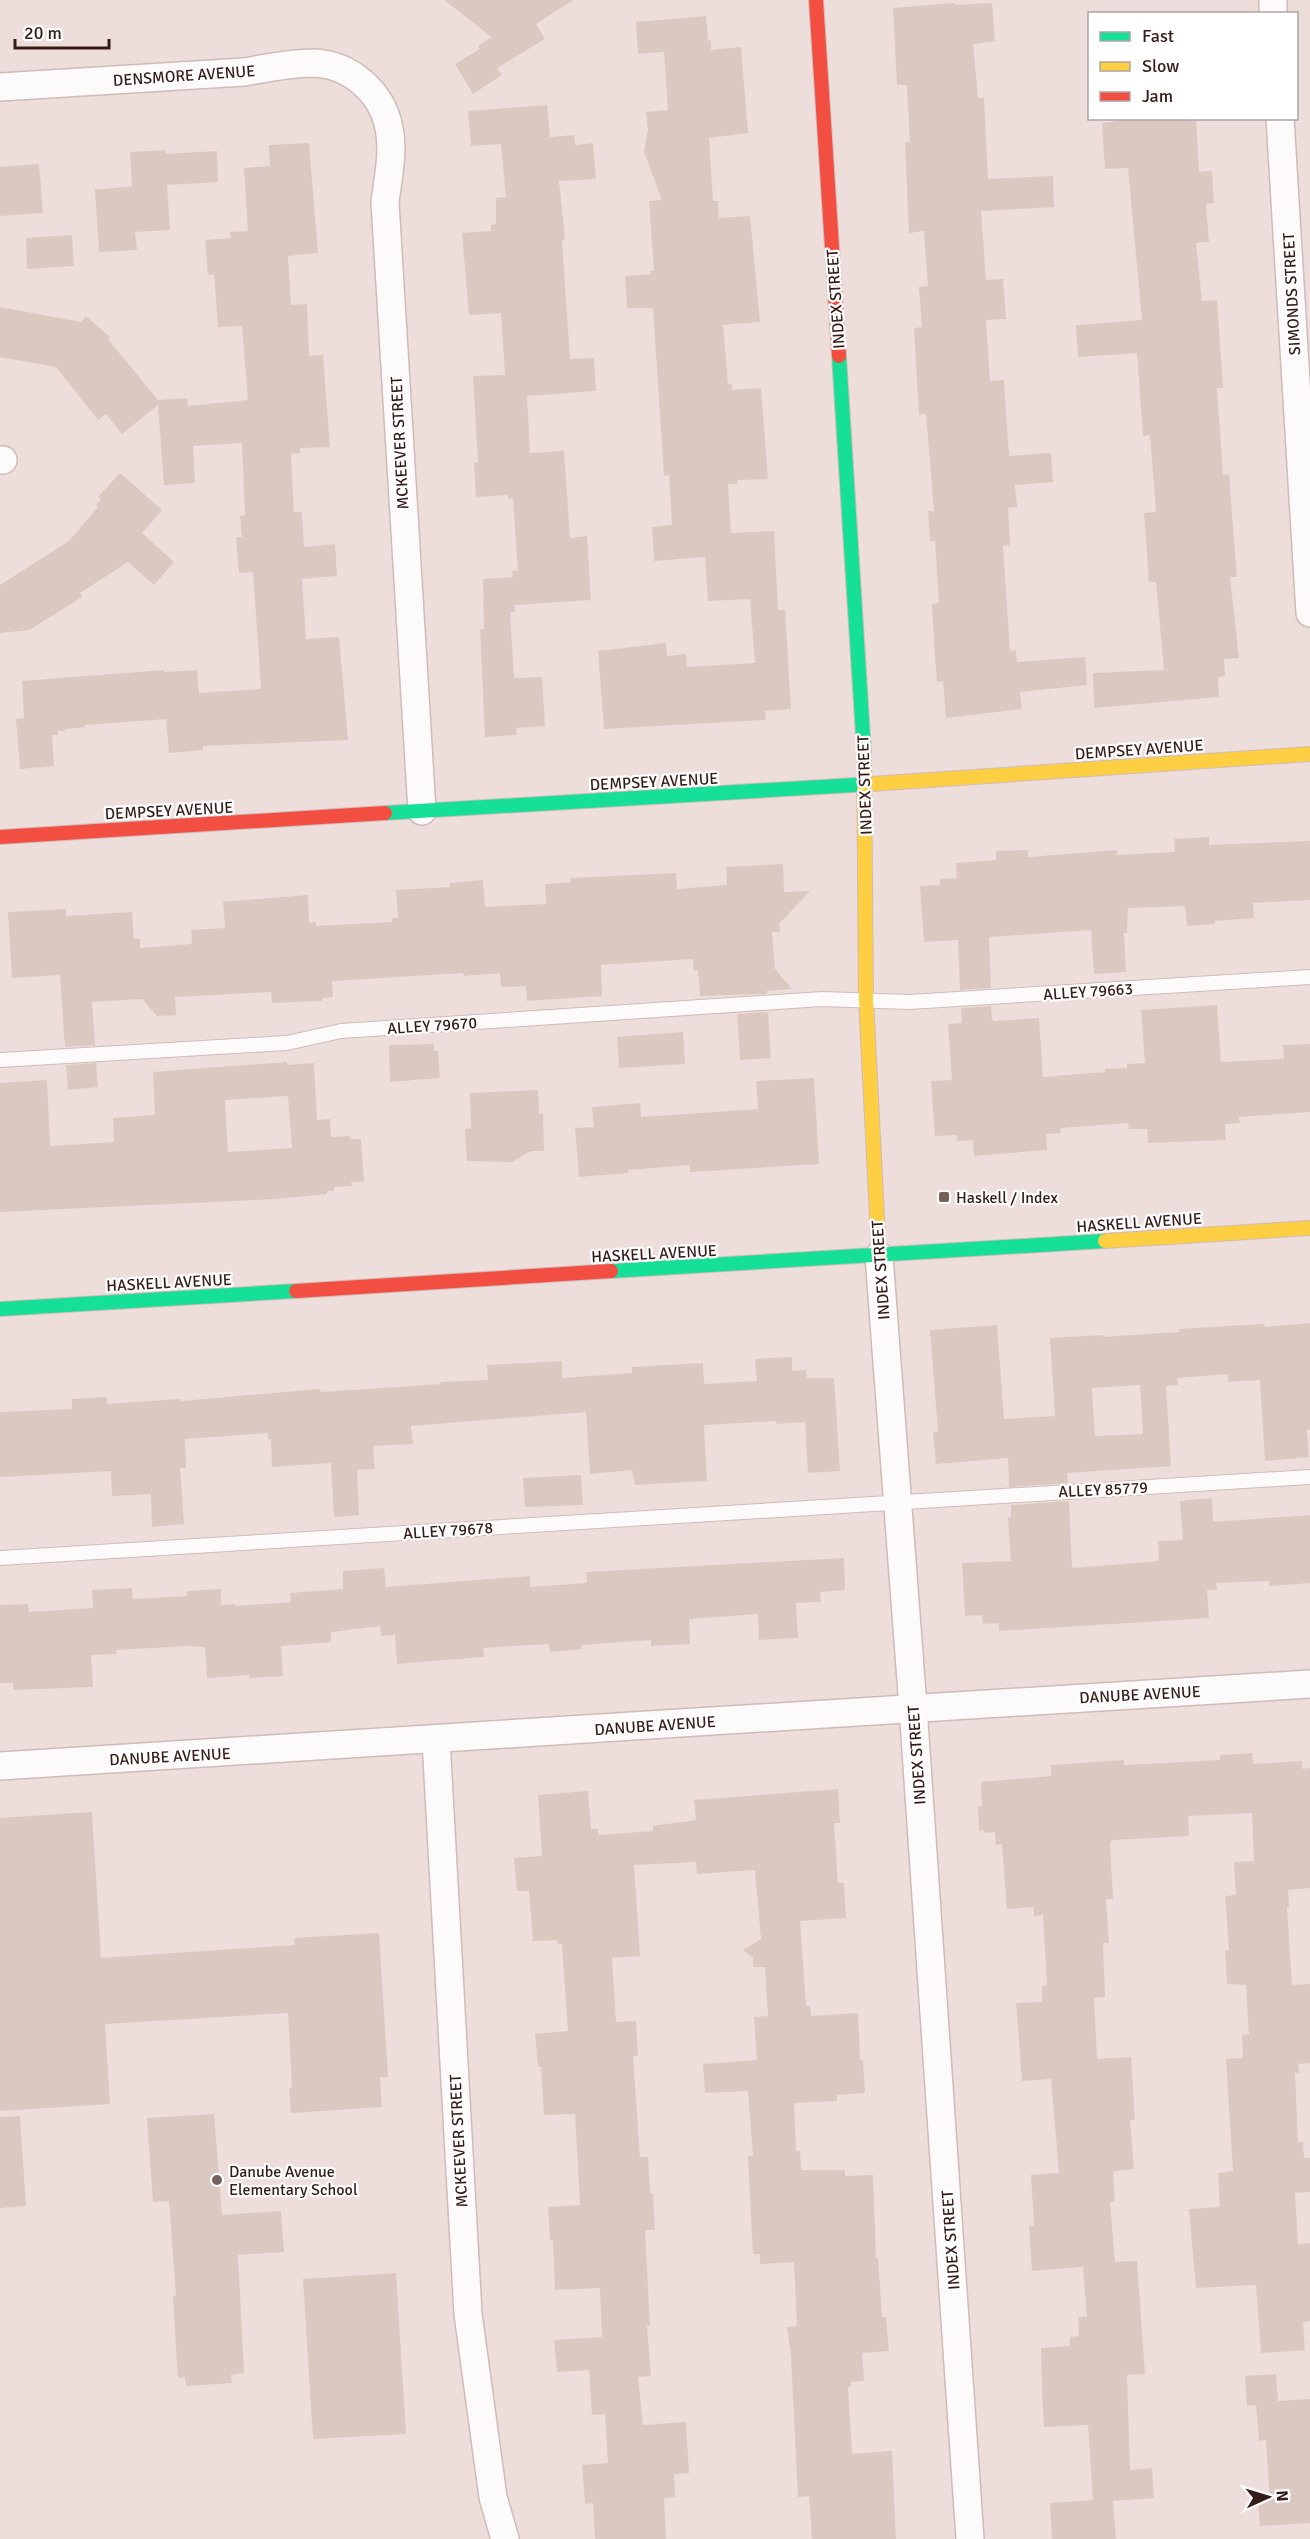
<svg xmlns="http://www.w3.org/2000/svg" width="1310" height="2539" font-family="Signika,sans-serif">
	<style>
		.building { fill: #dbc8c0; fill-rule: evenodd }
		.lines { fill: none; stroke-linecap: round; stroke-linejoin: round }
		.lane-casing { stroke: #d0bbb7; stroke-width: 16 }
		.street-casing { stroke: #d0bbb7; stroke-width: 30 }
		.fast-casing { stroke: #d0bbb7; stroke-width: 16 }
		.slow-casing { stroke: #d0bbb7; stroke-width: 16 }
		.jam-casing { stroke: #d0bbb7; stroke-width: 16 }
		.lane { stroke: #fcfafa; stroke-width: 14 }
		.street { stroke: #fcfafa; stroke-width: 27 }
		.fast { stroke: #16e098; stroke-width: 14 }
		.slow { stroke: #ffcf43; stroke-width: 14 }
		.jam { stroke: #f24e42; stroke-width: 14 }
		.poi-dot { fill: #76605c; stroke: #fff; stroke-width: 2 }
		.labels { text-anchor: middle; stroke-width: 4.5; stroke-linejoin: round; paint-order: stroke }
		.street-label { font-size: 16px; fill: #361c18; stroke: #fff }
		.poi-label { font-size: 16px; fill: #361c18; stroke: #fff; text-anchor: start }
	</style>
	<rect width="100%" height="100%" fill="#eededb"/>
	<g class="building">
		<polygon points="444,0 573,0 536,24 545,39 497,68 502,75 473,94 455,64 480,49 478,46 492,37"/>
		<polygon points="955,3 955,5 992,3 995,41 973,44 978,98 984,98 988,179 1053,176 1054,207 981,211 986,280 1003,279 1006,319 986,320 990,381 1004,380 1009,456 1051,453 1053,482 1015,485 1017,507 1008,508 1010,545 1003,546 1010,651 1016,650 1017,662 1085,657 1087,685 1020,692 1022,709 946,718 943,681 937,682 935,657 932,604 939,603 935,541 930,541 928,511 934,511 926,414 919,415 914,328 922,327 919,287 928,286 924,231 909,233 905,142 910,142 907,85 897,85 893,8"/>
		<polygon points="706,16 708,41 711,40 711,50 741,47 748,133 709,138 713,201 718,201 719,218 750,216 760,322 723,325 728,384 732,384 732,390 761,388 768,479 738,480 737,484 728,484 731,533 774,531 778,610 785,610 791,709 765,711 766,720 604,729 598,651 666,643 667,656 686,654 687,667 755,663 750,599 708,601 705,557 654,561 652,527 672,525 669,475 664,476 653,308 627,308 625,276 651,274 651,271 654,271 649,201 662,200 644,152 648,130 646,112 668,110 664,52 638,54 636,22"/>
		<polygon points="547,105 550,137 574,135 575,145 593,143 596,179 559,181 565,239 562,240 570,359 594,358 596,391 527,396 530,453 564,451 570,538 587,536 591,600 515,605 515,612 510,612 514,678 542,677 545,726 516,728 517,735 485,737 480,629 484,629 483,579 513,577 512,571 518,570 513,498 508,499 508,495 476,497 474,463 478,462 473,376 505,375 501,313 469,315 462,233 491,231 491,225 496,224 496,198 506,197 501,144 471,146 468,111"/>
		<polygon points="1143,118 1196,118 1199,172 1212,171 1214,203 1206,204 1209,242 1196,243 1202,301 1217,300 1223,388 1217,388 1223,475 1229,474 1234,541 1237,577 1230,577 1239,658 1224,659 1225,676 1218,677 1219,697 1094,708 1093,673 1164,670 1156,582 1149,582 1144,513 1156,512 1150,435 1143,436 1137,353 1078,357 1076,325 1142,320 1128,168 1105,169 1102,123"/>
		<polygon points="309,143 318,253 288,256 291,305 307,304 309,356 323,355 330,447 300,448 300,453 291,454 294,512 302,512 304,547 335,544 337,576 302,579 306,639 339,637 348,740 203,746 203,750 169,753 166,719 85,725 85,727 65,729 65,731 58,731 58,735 52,735 54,766 20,769 16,719 24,718 22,681 164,670 164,672 197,670 199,693 261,689 253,572 239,573 236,537 242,537 240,516 245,515 242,443 193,446 195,483 164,485 158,405 122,434 106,414 98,420 56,367 0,357 0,307 81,322 86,316 110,337 108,339 158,400 187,398 188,406 248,400 242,326 218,327 214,274 208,275 205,240 231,238 230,232 248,231 244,168 270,166 269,145"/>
		<polygon points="165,150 165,154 217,151 218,182 167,185 170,230 135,232 137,250 99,252 95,190 132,186 130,152"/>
		<polygon points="39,164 43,213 0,216 0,167"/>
		<polygon points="72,235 74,266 27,269 26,238"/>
		<polygon points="120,473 162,510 142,533 174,562 154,585 128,562 80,593 82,597 29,630 0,633 0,585 69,541 98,507 96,505 101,499 98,497"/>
		<polygon points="1209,837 1209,845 1310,841 1310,900 1253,903 1254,918 1215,921 1215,924 1187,926 1185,906 1128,908 1127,933 1124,933 1126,972 1094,974 1091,930 989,937 991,988 960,990 958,940 924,942 920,886 940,885 940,879 957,878 956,863 996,860 996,851 1028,850 1028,857 1117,850 1117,855 1175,852 1174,839"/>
		<polygon points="783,864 784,892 810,891 779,924 780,932 772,932 775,969 792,989 767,991 767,994 700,996 698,970 694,971 693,959 601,965 602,996 527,1001 526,986 501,987 500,973 464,976 463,973 332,981 333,997 322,998 322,1001 272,1003 271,992 175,997 176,1015 157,1016 142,999 92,1002 95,1045 65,1047 60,975 12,978 8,912 66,909 66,916 132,912 134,939 140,939 140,948 192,944 191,930 225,928 223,902 308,895 309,923 316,922 316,926 392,922 392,918 398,918 396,890 450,887 450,883 483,880 485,907 546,904 545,884 571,882 570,878 676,873 677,889 727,885 726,867"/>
		<polygon points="1217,1005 1221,1062 1284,1059 1283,1045 1310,1044 1310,1112 1239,1117 1240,1123 1225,1124 1226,1140 1148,1143 1147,1129 1129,1129 1128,1123 1060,1128 1061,1133 1046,1134 1047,1150 974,1156 973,1140 957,1141 957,1135 935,1136 931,1081 952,1080 948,1024 962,1023 961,1008 991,1006 992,1019 994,1021 1039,1018 1043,1077 1105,1072 1105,1069 1127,1068 1127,1064 1145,1063 1141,1010"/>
		<polygon points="768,1012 771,1058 740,1060 737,1014"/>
		<polygon points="683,1032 685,1064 619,1068 617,1037"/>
		<polygon points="434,1044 434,1051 438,1051 440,1078 390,1082 389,1045"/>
		<path d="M287 1062V1065L314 1063 317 1120 330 1119 331 1137 350 1136V1139H361L364 1181 351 1182 352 1186 334 1187V1191H327V1194L276 1199 0 1212V1083L47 1080 50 1146 114 1142 113 1118 155 1115 153 1072ZM288 1096 292 1148 228 1152 225 1100Z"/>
		<polygon points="96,1063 98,1087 68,1090 66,1065"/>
		<polygon points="814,1078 819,1164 690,1172 690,1165 628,1170 628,1173 579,1177 575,1128 594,1127 592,1107 640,1103 641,1117 758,1109 756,1081"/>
		<polygon points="538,1090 539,1114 543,1113 544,1151 531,1151 512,1162 467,1161 465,1129 471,1128 470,1093"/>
		<path d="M1310 1323V1430H1307L1309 1457 1265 1461 1260 1380 1228 1382V1374L1177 1378 1178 1385 1166 1386 1171 1466 1067 1473 1068 1483 1009 1487 1008 1458 936 1464 933 1432H938L930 1330 997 1325 1004 1419 1055 1416 1050 1338 1103 1335V1337L1180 1332 1179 1329 1211 1327 1264 1324 1265 1327ZM1140 1385 1143 1434 1095 1436 1092 1388Z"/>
		<polygon points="792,1357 792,1371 806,1370 807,1378 834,1378 840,1471 808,1473 805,1422 776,1424 776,1421 704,1425 707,1481 635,1485 632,1470 590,1474 586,1412 411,1426 413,1444 373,1446 375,1469 357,1470 359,1515 334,1517 331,1463 272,1467 271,1439 268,1439 268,1433 185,1439 186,1468 180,1468 184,1524 152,1527 151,1494 112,1496 111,1471 0,1477 0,1412 72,1409 72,1399 107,1397 107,1404 181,1399 181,1401 320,1389 321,1392 441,1384 440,1382 488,1380 487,1365 562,1361 562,1378 632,1373 632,1367 703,1363 704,1384 757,1381 755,1359"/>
		<polygon points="581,1475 583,1505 525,1507 523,1478"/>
		<polygon points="1212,1498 1213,1522 1310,1515 1310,1583 1269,1586 1269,1581 1216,1583 1217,1590 1207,1590 1209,1618 999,1631 999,1623 983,1624 982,1615 965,1616 962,1563 1011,1561 1008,1517 1011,1517 1011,1505 1069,1501 1072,1568 1159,1561 1158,1541 1183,1540 1180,1501"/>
		<polygon points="844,1558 845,1590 820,1592 821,1602 796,1603 798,1638 759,1640 758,1614 689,1619 690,1644 651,1646 651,1640 581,1645 582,1649 550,1652 549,1644 483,1648 484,1657 397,1664 395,1635 381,1636 380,1626 331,1632 331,1642 281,1646 283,1676 250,1678 249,1675 207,1678 205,1647 189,1646 116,1650 117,1654 91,1655 93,1687 13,1690 13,1683 0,1683 0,1605 28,1604 29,1612 93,1608 92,1590 132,1588 133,1599 187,1596 187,1591 221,1589 221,1605 235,1604 235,1606 291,1602 290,1593 343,1589 343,1571 384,1568 386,1587 530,1576 530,1587 587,1583 586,1572"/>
		<polygon points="1252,1753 1253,1764 1302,1761 1302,1769 1310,1768 1310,1888 1288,1890 1289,1907 1287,1907 1292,1985 1310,1984 1310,2063 1298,2064 1299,2073 1295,2073 1298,2142 1303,2142 1304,2158 1310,2158 1310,2192 1295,2193 1298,2244 1310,2243 1310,2321 1303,2322 1305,2350 1261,2353 1256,2285 1196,2288 1189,2209 1220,2207 1218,2173 1233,2171 1226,2059 1243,2058 1242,2035 1249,2034 1246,1985 1227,1984 1225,1951 1229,1950 1225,1896 1236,1895 1234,1862 1254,1861 1252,1813 1188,1816 1189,1836 1112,1840 1110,1843 1113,1899 1106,1899 1109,1943 1103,1943 1105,1997 1094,1998 1097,2059 1131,2057 1135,2120 1130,2120 1134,2169 1113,2171 1115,2202 1110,2202 1115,2262 1137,2261 1145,2374 1127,2375 1130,2470 1152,2468 1154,2498 1113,2501 1116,2539 1052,2539 1050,2503 1093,2500 1088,2425 1044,2427 1042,2391 1041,2348 1070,2346 1070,2337 1079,2336 1078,2317 1087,2317 1083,2267 1032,2271 1029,2226 1034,2226 1031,2175 1059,2173 1051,2079 1022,2081 1016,2003 1042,2002 1042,1986 1047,1985 1043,1915 1034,1916 1034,1907 1007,1909 1002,1844 996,1845 995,1832 984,1833 984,1830 979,1831 978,1806 982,1806 981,1782 1051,1776 1051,1765 1124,1760 1124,1765 1220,1760 1220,1755"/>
		<polygon points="838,1789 840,1823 834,1823 838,1883 844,1883 846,1918 800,1921 806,2006 810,2006 811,2016 858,2013 860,2060 863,2060 865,2093 837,2095 837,2101 794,2103 796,2151 800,2151 801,2170 845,2170 845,2176 873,2175 876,2258 878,2258 882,2317 886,2317 889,2351 862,2353 864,2381 851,2382 851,2387 848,2387 852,2454 892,2451 896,2539 812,2539 809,2496 798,2497 791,2356 787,2327 797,2326 794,2262 760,2264 760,2254 753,2254 748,2156 753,2156 748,2091 705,2093 703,2064 757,2060 754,2017 768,2016 765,1967 753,1967 753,1958 743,1950 761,1939 755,1870 697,1874 696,1862 634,1865 640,1956 612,1958 616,2022 636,2021 638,2056 633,2056 640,2157 648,2157 650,2193 653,2194 655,2230 645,2230 650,2326 647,2326 651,2376 638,2377 643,2425 686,2422 689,2473 674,2474 675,2497 664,2498 666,2539 595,2539 593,2503 585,2504 582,2465 608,2463 605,2414 592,2415 589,2370 557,2372 554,2340 602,2337 600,2288 555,2290 553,2240 550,2240 548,2207 580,2205 575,2114 544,2115 541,2067 538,2067 535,2034 568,2031 562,1944 558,1944 557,1940 533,1941 529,1891 517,1891 514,1858 542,1856 538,1795 588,1791 591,1829 598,1829 598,1835 653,1831 653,1826 696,1820 694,1800"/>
		<polygon points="92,1812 101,1958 295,1945 294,1938 379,1933 388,2077 380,2077 382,2107 291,2113 289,2088 292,2087 288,2013 105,2024 110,2104 0,2111 0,1818"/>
		<polygon points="214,2114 222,2215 281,2211 284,2252 238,2255 244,2373 231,2375 232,2383 186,2386 185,2377 178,2378 173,2297 176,2296 169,2201 153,2202 147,2118"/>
		<polygon points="20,2116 26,2206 0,2208 0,2117"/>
		<polygon points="396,2273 406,2434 313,2439 303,2279"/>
		<polygon points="1276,2374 1278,2401 1310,2399 1310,2523 1260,2526 1258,2502 1270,2501 1266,2440 1259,2441 1256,2405 1247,2406 1245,2376"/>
	</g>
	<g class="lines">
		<defs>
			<g id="lane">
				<polyline points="0,1060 287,1043 341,1031 822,999 909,1002 1310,977"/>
				<polyline points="0,1558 1310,1477"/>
			</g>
			<g id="street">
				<polyline points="1273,0 1273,14"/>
				<path d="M0 87 244 72C267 68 290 63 313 63 350 64 382 92 389 128 394 152 388 178 385 202L422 811"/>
				<polyline points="1280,118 1310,613"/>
				<polyline points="0,460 3,460"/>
				<polyline points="879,1256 913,1707 970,2539"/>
				<polyline points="436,1740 468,2314 493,2497 505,2539"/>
				<path d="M0 1766C437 1740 873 1709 1310 1684"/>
			</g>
			<g id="fast">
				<polyline points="839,356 864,752"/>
				<polyline points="385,813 871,784"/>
				<polyline points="611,1271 1105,1241"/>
				<polyline points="0,1309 296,1291"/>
			</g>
			<g id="slow">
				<polyline points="864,752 866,1000 879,1256"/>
				<polyline points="871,784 1310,754"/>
				<polyline points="1105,1241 1310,1228"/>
			</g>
			<g id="jam">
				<polyline points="816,0 839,356"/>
				<polyline points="0,837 385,813"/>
				<polyline points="296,1291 611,1271"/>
			</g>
		</defs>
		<use href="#lane" class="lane-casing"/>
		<use href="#street" class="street-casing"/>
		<use href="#fast" class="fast-casing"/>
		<use href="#slow" class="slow-casing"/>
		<use href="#jam" class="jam-casing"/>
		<use href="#lane" class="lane"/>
		<use href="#street" class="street"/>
		<use href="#fast" class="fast"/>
		<use href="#slow" class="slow"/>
		<use href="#jam" class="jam"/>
	</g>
	<g class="poi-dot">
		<rect x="938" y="1191" width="12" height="12" rx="3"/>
		<circle cx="217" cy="2180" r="6"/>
	</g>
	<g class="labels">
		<g class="street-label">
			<text transform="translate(184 75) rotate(-4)" y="6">DENSMORE AVENUE</text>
			<text transform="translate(1291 294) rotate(-93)" y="6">SIMONDS STREET</text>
			<text transform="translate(835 299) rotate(-94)" y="6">INDEX STREET</text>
			<text transform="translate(399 443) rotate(-93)" y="6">MCKEEVER STREET</text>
			<text transform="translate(1139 749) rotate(-4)" y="6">DEMPSEY AVENUE</text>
			<text transform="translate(654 781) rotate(-3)" y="6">DEMPSEY AVENUE</text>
			<text transform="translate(864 785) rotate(-92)" y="6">INDEX STREET</text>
			<text transform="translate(169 810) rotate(-3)" y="6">DEMPSEY AVENUE</text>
			<text transform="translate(1088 991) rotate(-4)" y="6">ALLEY 79663</text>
			<text transform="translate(432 1025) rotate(-4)" y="6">ALLEY 79670</text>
			<text transform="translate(1139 1222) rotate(-4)" y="6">HASKELL AVENUE</text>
			<text transform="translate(654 1253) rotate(-3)" y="6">HASKELL AVENUE</text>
			<text transform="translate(880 1270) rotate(-94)" y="6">INDEX STREET</text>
			<text transform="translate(169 1282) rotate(-3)" y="6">HASKELL AVENUE</text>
			<text transform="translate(1103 1489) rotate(-3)" y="6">ALLEY 85779</text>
			<text transform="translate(448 1530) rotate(-4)" y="6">ALLEY 79678</text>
			<text transform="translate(1140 1694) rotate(-3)" y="6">DANUBE AVENUE</text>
			<text transform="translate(655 1725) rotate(-4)" y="6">DANUBE AVENUE</text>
			<text transform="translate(916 1755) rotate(-94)" y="6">INDEX STREET</text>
			<text transform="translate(170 1756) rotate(-3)" y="6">DANUBE AVENUE</text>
			<text transform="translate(458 2141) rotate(-93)" y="6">MCKEEVER STREET</text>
			<text transform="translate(950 2240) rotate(-94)" y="6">INDEX STREET</text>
		</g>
		<g class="poi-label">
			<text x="956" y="1203">Haskell / Index</text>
			<text x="229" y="2177">Danube Avenue<tspan x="229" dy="18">Elementary School</tspan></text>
		</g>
	</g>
	<rect x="1088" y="12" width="210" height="108" fill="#ffffff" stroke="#afa4a3" stroke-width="1.5"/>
	<rect x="1100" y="32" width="30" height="9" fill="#16e098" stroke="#afa4a3" stroke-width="1.5"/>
	<text x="1142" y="42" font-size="18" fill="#361c18">Fast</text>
	<rect x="1100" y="62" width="30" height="9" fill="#ffcf43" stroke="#afa4a3" stroke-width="1.5"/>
	<text x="1142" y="72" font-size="18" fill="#361c18">Slow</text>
	<rect x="1100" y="92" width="30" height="9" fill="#f24e42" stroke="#afa4a3" stroke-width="1.5"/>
	<text x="1142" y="102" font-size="18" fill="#361c18">Jam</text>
	<g transform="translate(1268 2497) rotate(86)" stroke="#ffffff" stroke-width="4.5" paint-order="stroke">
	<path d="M0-4.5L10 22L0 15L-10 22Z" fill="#361c18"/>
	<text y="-9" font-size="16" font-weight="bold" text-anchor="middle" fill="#361c18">N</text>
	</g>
	<path d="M15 39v9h94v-9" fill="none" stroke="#361c18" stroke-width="3"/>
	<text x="24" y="39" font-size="18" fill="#361c18" stroke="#ffffff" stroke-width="4.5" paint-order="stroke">20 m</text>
</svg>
